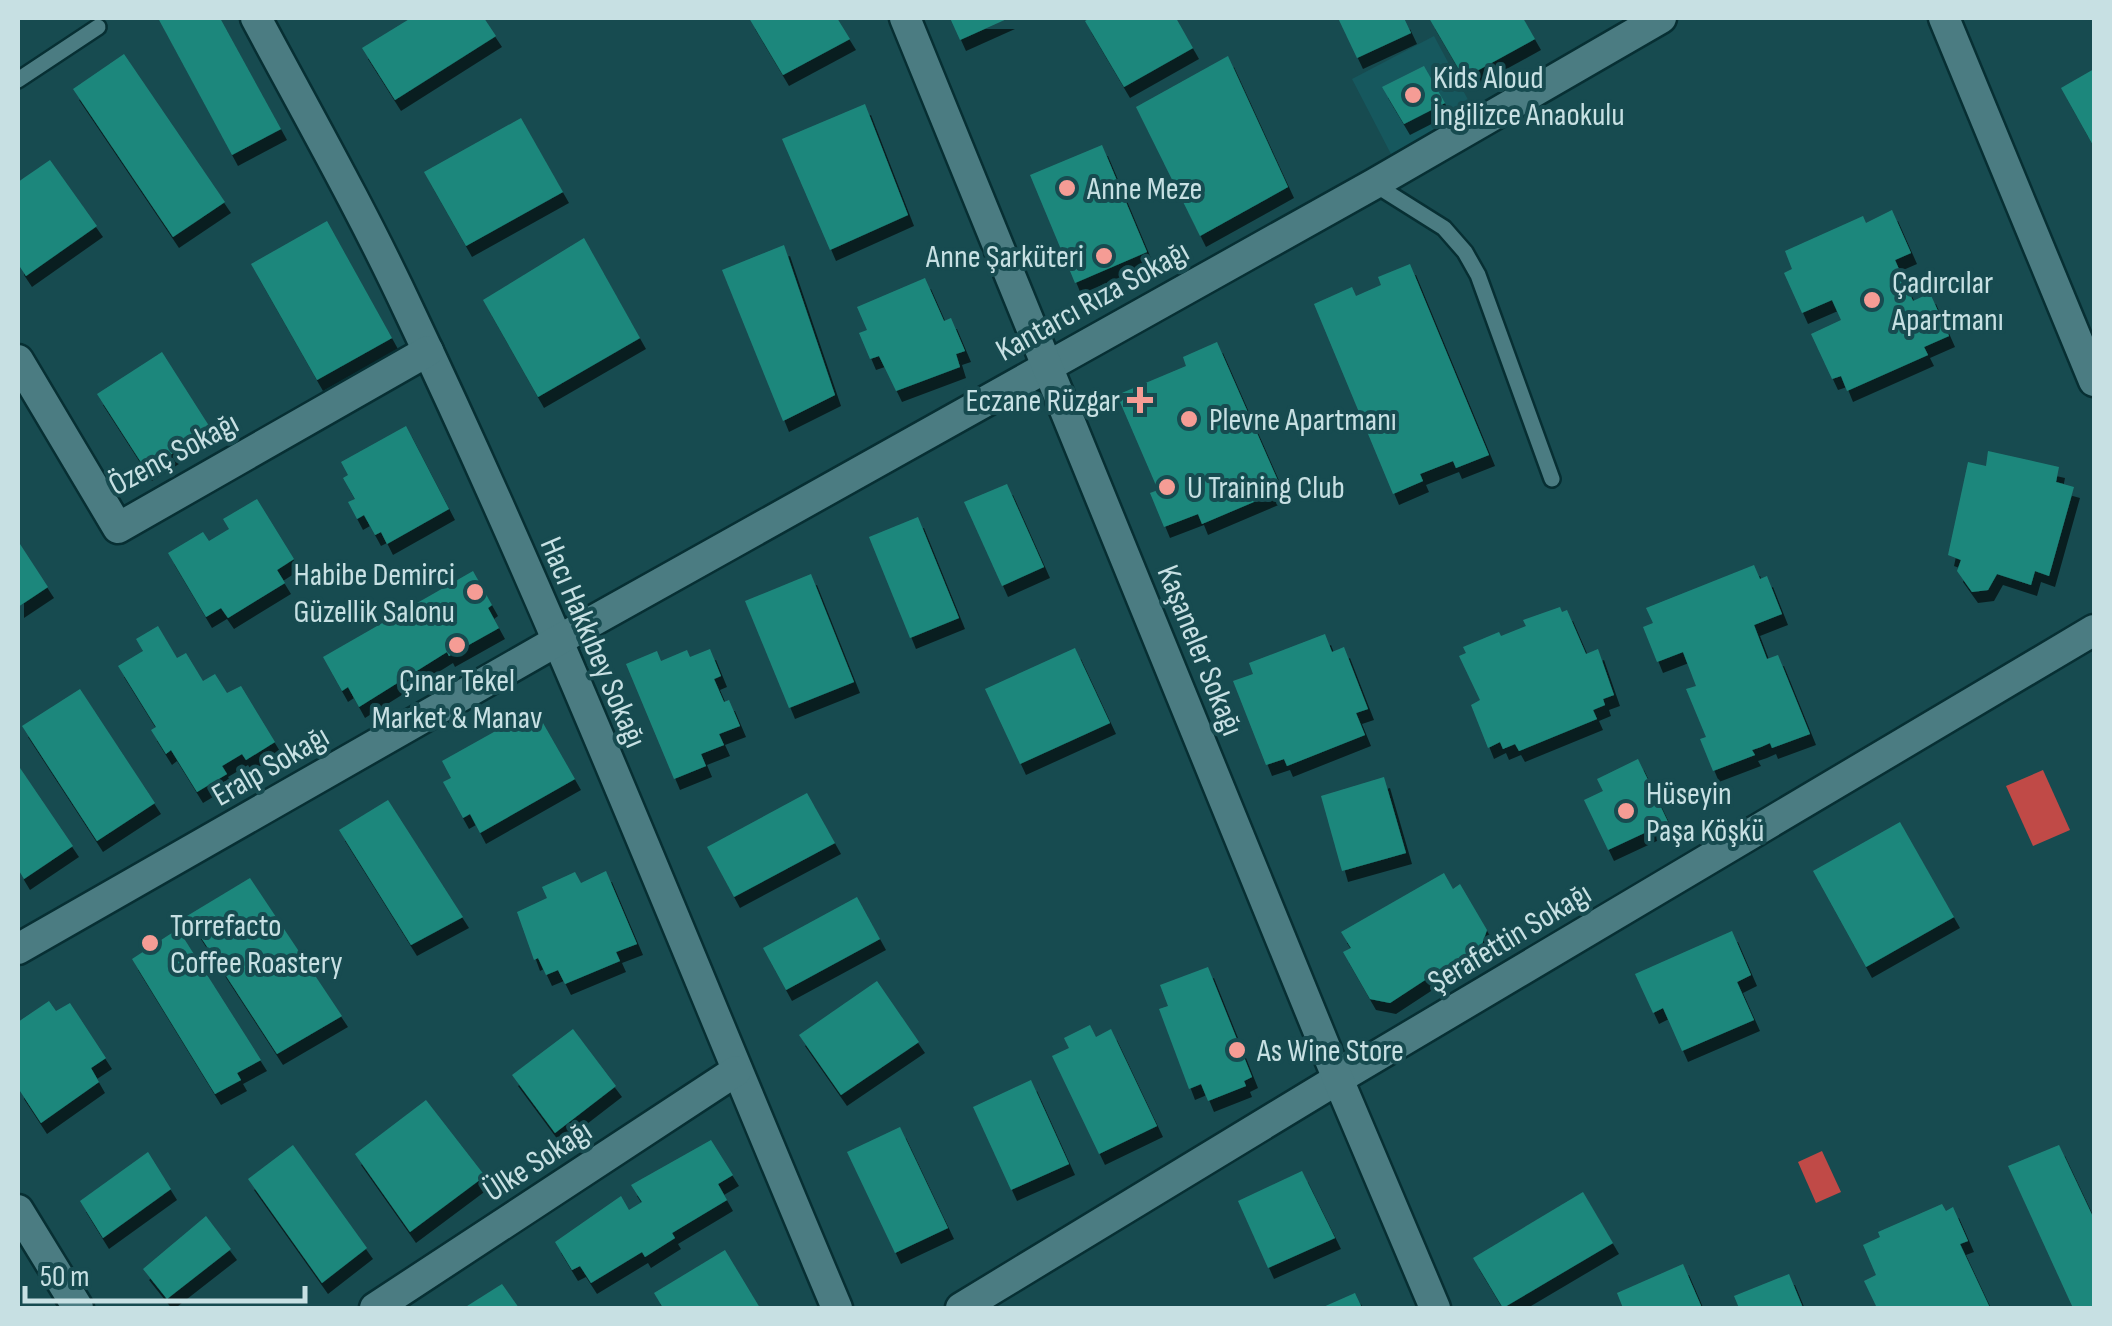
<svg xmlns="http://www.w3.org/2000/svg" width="2112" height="1326" font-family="'Sofia Sans Condensed',sans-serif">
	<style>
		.built { fill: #16585e }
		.water { fill: #c04a47 }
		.building { fill: #1f877c; filter: url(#shadow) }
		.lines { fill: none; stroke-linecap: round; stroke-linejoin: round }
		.lane-casing { stroke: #072f33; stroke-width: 20 }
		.street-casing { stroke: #072f33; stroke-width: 35 }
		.secondary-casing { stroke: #072f33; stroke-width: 35 }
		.lane { stroke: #4b7c82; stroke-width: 15 }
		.street { stroke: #4b7c82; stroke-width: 30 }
		.secondary { stroke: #4b7c82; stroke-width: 30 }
		.poi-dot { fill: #f59c95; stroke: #174b50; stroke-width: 4 }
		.labels { text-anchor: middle; stroke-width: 8; stroke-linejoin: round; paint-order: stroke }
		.poi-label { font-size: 32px; fill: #c7e0e3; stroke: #174b50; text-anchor: start }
		.street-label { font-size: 32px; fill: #c7e0e3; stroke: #174b50 }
	</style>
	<defs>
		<filter id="shadow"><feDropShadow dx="6" dy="11" stdDeviation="0" flood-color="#0009"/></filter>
	</defs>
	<rect width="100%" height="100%" fill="#174b50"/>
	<polygon class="built" points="1434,36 1474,111 1391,154 1352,79"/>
	<g class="water">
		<polygon points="2043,770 2070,830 2033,846 2006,786"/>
		<polygon points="1822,1151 1841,1192 1816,1203 1798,1162"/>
	</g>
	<g class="building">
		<polygon points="158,18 220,18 281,129 232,155"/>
		<polygon points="411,18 484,18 496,36 395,100 362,48"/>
		<polygon points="749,18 837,18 850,39 783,75"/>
		<polygon points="950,18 1009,18 960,40"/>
		<polygon points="1090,18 1176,18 1193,48 1124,87 1085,21"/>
		<polygon points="1338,18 1404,18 1411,33 1357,58"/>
		<polygon points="1429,18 1523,18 1535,39 1464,78"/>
		<polygon points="124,54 225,202 173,237 73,89"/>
		<polygon points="1228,56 1288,187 1200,236 1136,107"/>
		<polygon points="1424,66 1445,103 1404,124 1382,87"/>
		<polygon points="2094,69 2094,147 2061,88"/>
		<polygon points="865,104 908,215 830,250 782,139"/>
		<polygon points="521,118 563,192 466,246 424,172"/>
		<polygon points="1102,145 1147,252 1075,283 1030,175"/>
		<polygon points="50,160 97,226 26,276 18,264 18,182"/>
		<polygon points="1892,210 1911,253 1895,260 1913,301 1930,293 1949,336 1924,347 1928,355 1847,391 1841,376 1832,379 1811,334 1841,320 1832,300 1802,313 1784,273 1792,269 1785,251 1863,216 1866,223"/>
		<polygon points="327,221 392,338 317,380 251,264"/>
		<polygon points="584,238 640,338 538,397 483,300"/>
		<polygon points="784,245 835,395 783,421 722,270"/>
		<polygon points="1410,264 1489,455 1456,468 1453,461 1420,474 1423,481 1393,494 1314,304 1352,287 1356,296 1381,285 1378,277"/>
		<polygon points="925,278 944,321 951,318 965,351 956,354 960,367 896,391 879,356 870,359 859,333 867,330 857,307"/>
		<polygon points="1217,342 1282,490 1202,524 1198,514 1164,527 1150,493 1158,490 1117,395 1186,366 1183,357"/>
		<polygon points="162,352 211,429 146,470 97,394"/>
		<polygon points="406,426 449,509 387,544 381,532 375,535 364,515 357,519 348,502 355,499 343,478 348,475 341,462"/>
		<polygon points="1988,451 2059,467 2056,482 2074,487 2049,576 2035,571 2031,585 1997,574 1988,590 1972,592 1957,571 1961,560 1948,555 1968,462 1986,466"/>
		<polygon points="1007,484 1044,567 1002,586 964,502"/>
		<polygon points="257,499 294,559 277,570 285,583 228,618 221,608 206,617 168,553 203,532 209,541 229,529 223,519"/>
		<polygon points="918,517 959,618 910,638 869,537"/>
		<polygon points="18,541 48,587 18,607"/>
		<polygon points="1754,565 1760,579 1767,576 1782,614 1754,625 1767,659 1778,655 1810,734 1772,748 1770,743 1761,747 1752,750 1755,755 1713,771 1700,739 1706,737 1686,689 1696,686 1683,652 1657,662 1643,627 1653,623 1646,608"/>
		<polygon points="473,571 492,605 488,608 499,628 449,656 447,652 359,707 348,687 342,691 323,657"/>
		<polygon points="811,574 854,682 789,708 745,601"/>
		<polygon points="1560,607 1562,612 1567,610 1586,654 1598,649 1614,695 1603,699 1605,705 1593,710 1597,719 1519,751 1515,744 1503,749 1500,742 1488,748 1471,705 1480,700 1459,656 1466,653 1463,647 1499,632 1501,636 1526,626 1523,620"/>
		<polygon points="158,626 177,658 186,653 203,681 215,674 227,693 241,686 275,742 246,760 242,754 222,766 227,774 197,792 171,750 166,754 151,730 156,727 118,666 143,651 136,639"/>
		<polygon points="1325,634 1332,652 1344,647 1368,709 1356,713 1365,735 1287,766 1284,759 1266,765 1233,681 1253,674 1249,663"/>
		<polygon points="1075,648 1110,723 1020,764 985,689"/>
		<polygon points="710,649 721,676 714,679 724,702 729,700 740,726 719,734 724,745 701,754 706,766 674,779 626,664 657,651 661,661 687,650 690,657"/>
		<polygon points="80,689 155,803 97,841 22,726"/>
		<polygon points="535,709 575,779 480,833 470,814 463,818 443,782 451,778 442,761"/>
		<polygon points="1638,759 1668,822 1608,850 1584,800 1603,791 1597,779"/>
		<polygon points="18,765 73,846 24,879 18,869"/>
		<polygon points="1384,777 1406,853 1342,871 1321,796"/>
		<polygon points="807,793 835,843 734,897 707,847"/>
		<polygon points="388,800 463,917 411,945 339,830"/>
		<polygon points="1900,822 1954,917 1866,967 1813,871"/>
		<polygon points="606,871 637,944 616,952 620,961 565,984 558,970 546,975 538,958 534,960 517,912 547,898 542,887 575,872 581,883"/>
		<polygon points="1444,873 1453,889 1460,884 1487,930 1480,950 1453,966 1451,963 1390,1003 1370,999 1343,952 1351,948 1341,932"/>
		<polygon points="250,878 342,1016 277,1054 187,916"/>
		<polygon points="857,897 880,939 786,990 763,948"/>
		<polygon points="178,929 261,1060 237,1073 241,1080 215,1094 132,959"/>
		<polygon points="1732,931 1751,975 1737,982 1754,1020 1682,1051 1663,1008 1653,1013 1635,974"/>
		<polygon points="1208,967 1252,1077 1244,1081 1246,1086 1208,1101 1201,1084 1189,1089 1159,1009 1168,1006 1160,985"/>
		<polygon points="877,981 919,1042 841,1095 799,1035"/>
		<polygon points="49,1001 56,1011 70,1003 106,1058 91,1068 99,1082 41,1123 18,1088 18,1022"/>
		<polygon points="1090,1025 1096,1037 1111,1029 1157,1126 1099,1154 1052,1056 1069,1048 1064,1038"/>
		<polygon points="573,1029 616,1086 555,1133 512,1075"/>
		<polygon points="1031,1080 1069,1164 1011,1190 973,1107"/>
		<polygon points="426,1100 485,1176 410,1232 355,1154"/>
		<polygon points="900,1127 948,1228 895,1253 847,1152"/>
		<polygon points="711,1140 733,1175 718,1184 727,1200 672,1233 675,1238 645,1257 642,1252 591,1283 580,1266 572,1270 555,1242 621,1196 629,1210 642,1202 631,1185"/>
		<polygon points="293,1145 367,1248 322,1283 248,1179"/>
		<polygon points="2059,1145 2094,1219 2094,1308 2073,1308 2008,1166"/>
		<polygon points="148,1152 171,1189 103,1238 80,1201"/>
		<polygon points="1302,1171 1335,1238 1268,1268 1238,1201"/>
		<polygon points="1583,1192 1613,1243 1503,1308 1473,1258"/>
		<polygon points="1942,1204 1946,1211 1953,1207 1968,1241 1960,1244 1990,1308 1877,1308 1864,1281 1876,1275 1863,1245 1880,1237 1878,1232"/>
		<polygon points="206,1216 231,1249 167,1299 143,1269"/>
		<polygon points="725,1250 760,1308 663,1308 654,1293"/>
		<polygon points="1683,1264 1702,1308 1623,1308 1617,1293"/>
		<polygon points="1789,1274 1803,1308 1739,1308 1734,1296"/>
		<polygon points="502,1284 519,1308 464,1308"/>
		<polygon points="1355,1293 1362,1308 1321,1308"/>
	</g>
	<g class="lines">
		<defs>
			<g id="lane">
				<polyline points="18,80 98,27"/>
				<polyline points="1374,184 1444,228 1465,252 1478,275 1552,479"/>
			</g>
			<g id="street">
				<path d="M256 18C308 115 363 212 410 313 565 639 696 976 837 1308"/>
				<polyline points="1944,18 2094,381"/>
				<polyline points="18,360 118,528 428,351"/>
				<polyline points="18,949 557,641 1374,184 1661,18"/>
				<polyline points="18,1210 78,1308"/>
				<polyline points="375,1308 736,1071"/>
				<polyline points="961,1308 1338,1079 2094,630"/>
			</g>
			<polyline id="secondary" points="905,18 1338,1079 1435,1308"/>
		</defs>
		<use href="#lane" class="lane-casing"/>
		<use href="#street" class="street-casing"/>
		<use href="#secondary" class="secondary-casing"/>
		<use href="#lane" class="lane"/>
		<use href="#street" class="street"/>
		<use href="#secondary" class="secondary"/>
	</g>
	<g class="poi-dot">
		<circle cx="1413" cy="95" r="10"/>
		<circle cx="1067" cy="188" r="10"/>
		<circle cx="1104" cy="256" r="10"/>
		<circle cx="1872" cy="300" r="10"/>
		<path d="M1135 385h10v10h10v10h-10v10h-10v-10h-10v-10h10z"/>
		<circle cx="1189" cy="419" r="10"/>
		<circle cx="1167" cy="487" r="10"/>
		<circle cx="475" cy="592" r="10"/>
		<circle cx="457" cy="645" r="10"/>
		<circle cx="1626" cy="811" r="10"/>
		<circle cx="150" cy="943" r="10"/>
		<circle cx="1237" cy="1050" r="10"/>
	</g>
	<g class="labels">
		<g class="poi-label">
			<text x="1433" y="88">Kids Aloud<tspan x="1433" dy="37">İngilizce Anaokulu</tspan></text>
			<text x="1087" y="199">Anne Meze</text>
			<text x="1084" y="267" text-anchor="end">Anne Şarküteri</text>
			<text x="1892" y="293">Çadırcılar<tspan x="1892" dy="37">Apartmanı</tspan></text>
			<text x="1120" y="411" text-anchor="end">Eczane Rüzgar</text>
			<text x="1209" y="430">Plevne Apartmanı</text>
			<text x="1187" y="498">U Training Club</text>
			<text x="455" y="585" text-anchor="end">Habibe Demirci<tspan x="455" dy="37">Güzellik Salonu</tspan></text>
			<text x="457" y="691" text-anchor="middle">Çınar Tekel<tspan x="457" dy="37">Market &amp; Manav</tspan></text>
			<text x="1646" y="804">Hüseyin<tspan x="1646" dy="37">Paşa Köşkü</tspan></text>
			<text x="170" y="936">Torrefacto<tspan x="170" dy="37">Coffee Roastery</tspan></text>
			<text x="1257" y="1061">As Wine Store</text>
		</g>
		<g class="street-label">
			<text transform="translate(1092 300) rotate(-29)" y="11">Kantarcı Rıza Sokağı</text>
			<text transform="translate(173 453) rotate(-28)" y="11">Özenç Sokağı</text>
			<text transform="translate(594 642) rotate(67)" y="11">Hacı Hakkıbey Sokağı</text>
			<text transform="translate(1201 650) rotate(68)" y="11">Kaşaneler Sokağı</text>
			<text transform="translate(270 765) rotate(-30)" y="11">Eralp Sokağı</text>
			<text transform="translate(1509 937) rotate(-31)" y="11">Şerafettin Sokağı</text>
			<text transform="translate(537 1160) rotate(-33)" y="11">Ülke Sokağı</text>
		</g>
	</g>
	<rect width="2112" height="1326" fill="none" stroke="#c7e0e3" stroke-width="40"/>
	<path d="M25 1286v15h280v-15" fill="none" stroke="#c7e0e3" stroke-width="5"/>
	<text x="40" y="1286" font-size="30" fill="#c7e0e3" stroke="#174b50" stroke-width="8" paint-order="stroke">50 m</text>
</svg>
